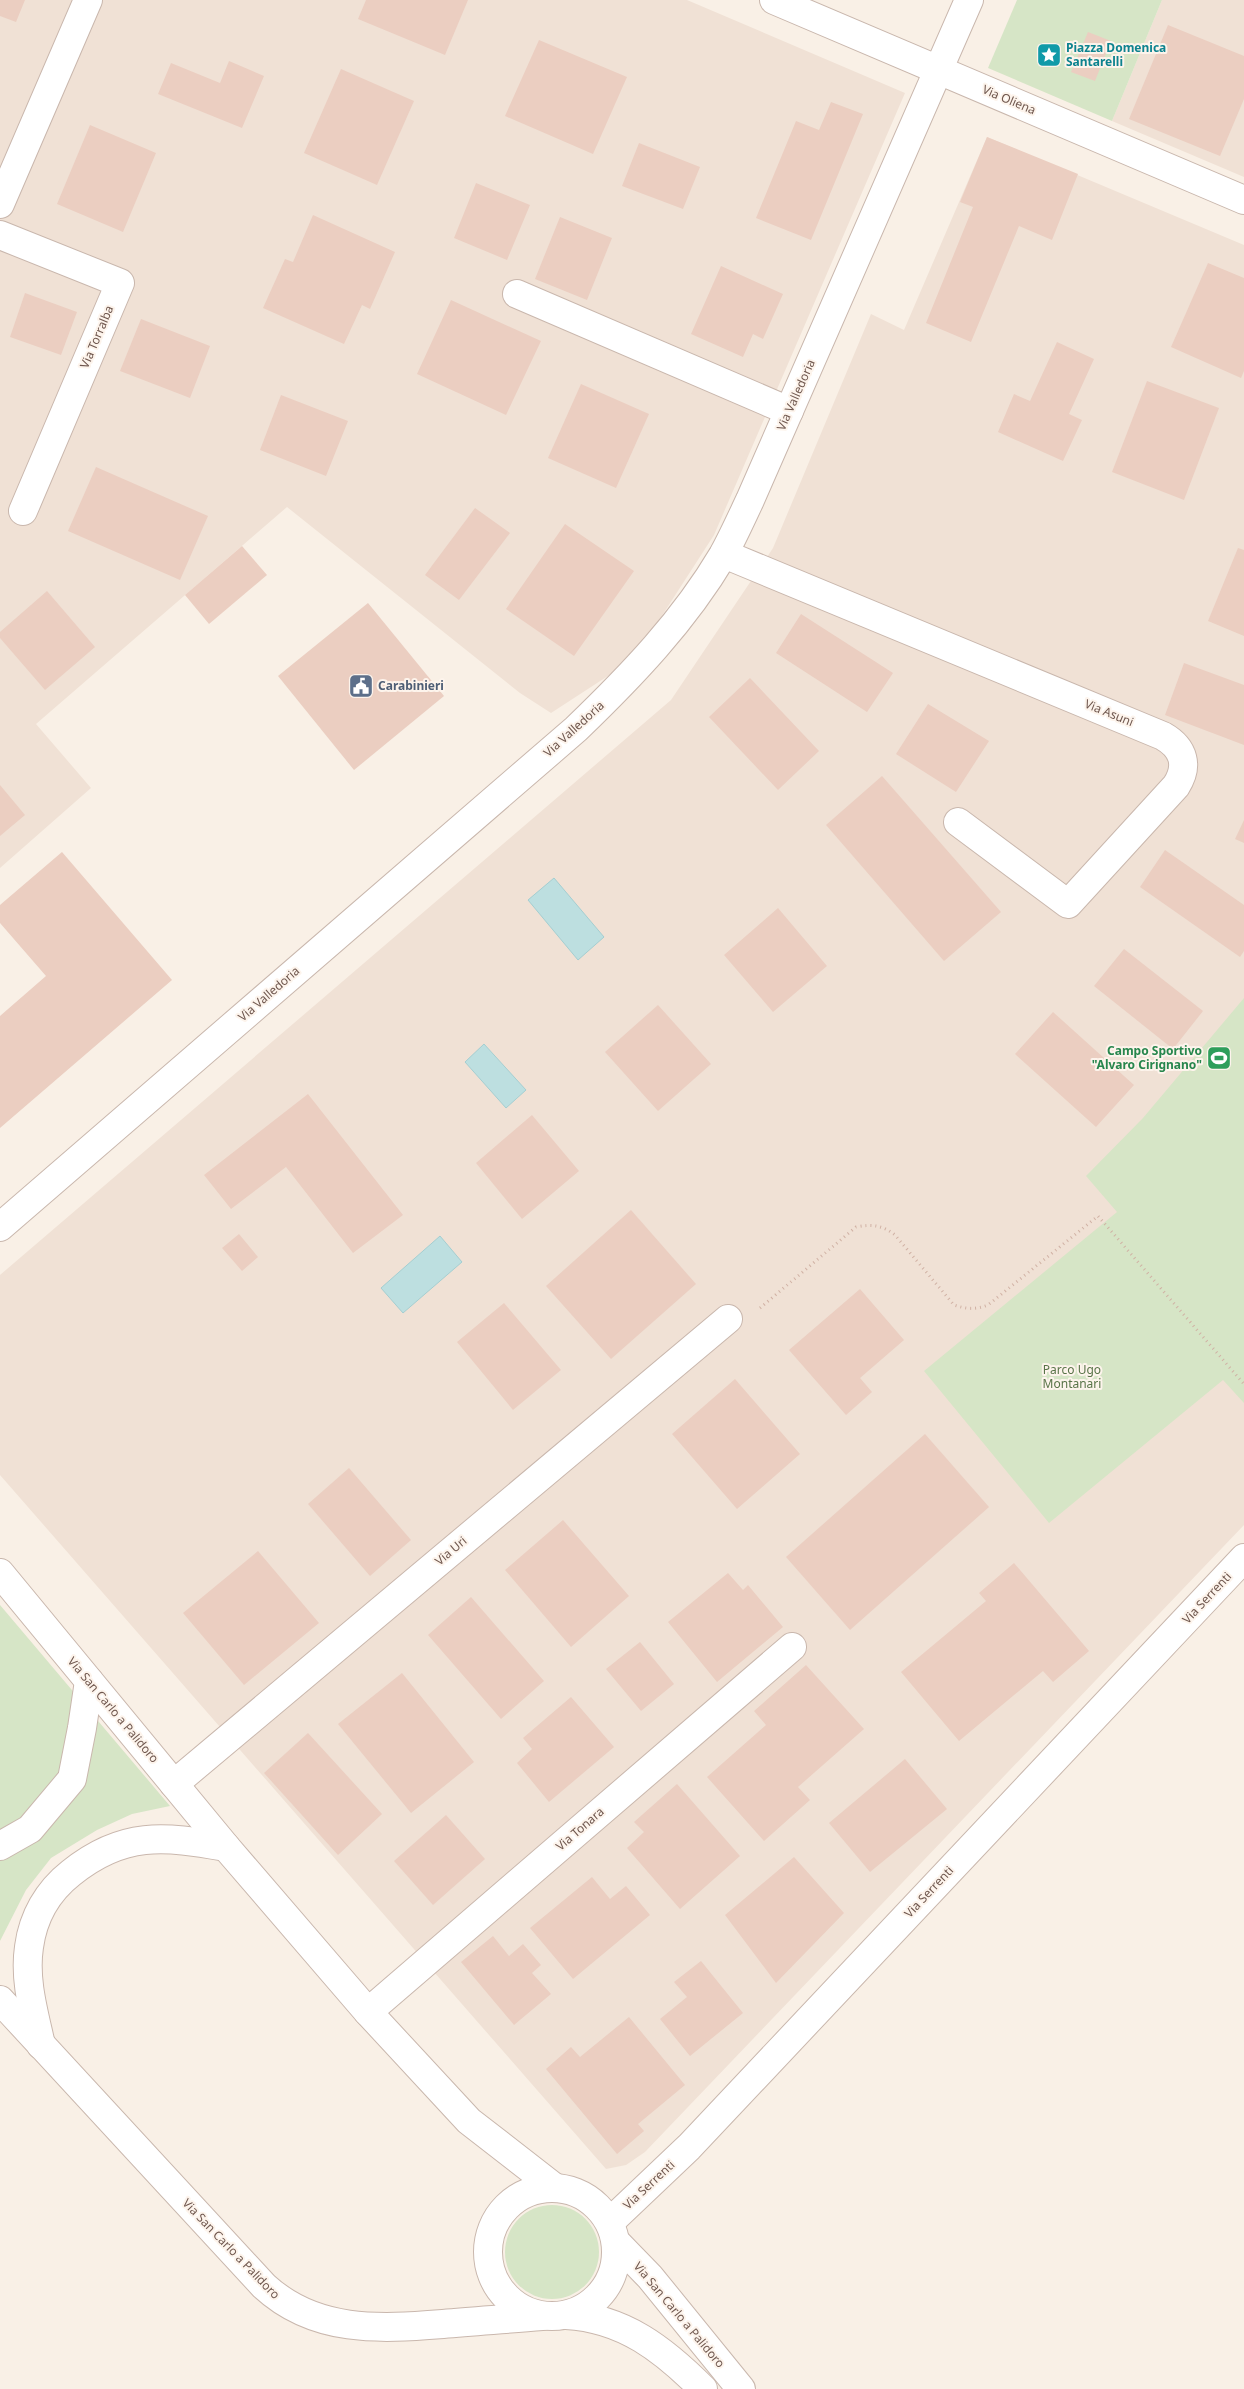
<svg xmlns="http://www.w3.org/2000/svg" width="1244" height="2389" font-family="'Noto Sans',sans-serif">
	<style>
		.residential { fill: #f0e1d5 }
		.green { fill: #d6e5c6 }
		.water { fill: #bddfe0; stroke: #a4ced1 }
		.building { fill: #ebcec1 }
		.lines { fill: none; stroke-linecap: round; stroke-linejoin: round }
		.minor-casing { stroke: #c9b7ad; stroke-width: 30 }
		.path { stroke: #d0b1a4; stroke-width: 3; stroke-dasharray: 1 4; stroke-linecap: butt }
		.minor { stroke: #fff; stroke-width: 28 }
		.labels { text-anchor: middle; stroke-width: 4; stroke-linejoin: round; paint-order: stroke }
		.culture-label { font-size: 12px; font-weight: bold; fill: #0d838f; stroke: #fdf4ec; text-anchor: start }
		.street-label { font-size: 12px; fill: #6f574e; stroke: #fdf4ec }
		.service-label { font-size: 12px; font-weight: bold; fill: #4e5e75; stroke: #fdf4ec; text-anchor: start }
		.leisure-label { font-size: 12px; font-weight: bold; fill: #27864d; stroke: #fdf4ec; text-anchor: end }
		.park-label { font-size: 12px; fill: #597448; stroke: #fdf4ec }
	</style>
	<rect width="100%" height="100%" fill="#f9f0e6"/>
	<g class="residential">
		<polygon points="0,0 687,0 905,93 714,535 634,659 551,713 520,693 287,507 36,724 91,788 0,868"/>
		<polygon points="1162,0 1244,0 1244,177 1112,121"/>
		<polygon points="987,137 1244,245 1244,1525 645,2152 626,2165 606,2169 0,1475 0,1275 671,700 773,548 871,314 904,330"/>
	</g>
	<g class="green">
		<polygon points="1017,0 1162,0 1112,121 988,68"/>
		<polygon points="1244,998 1244,1403 1223,1380 1049,1523 924,1371 1117,1212 1086,1176 1143,1118"/>
		<polygon points="0,1605 170,1806 132,1814 97,1830 51,1858 26,1890 0,1941"/>
		<circle cx="552" cy="2252" r="47"/>
	</g>
	<g class="water">
		<polygon points="554,878 604,937 578,960 528,900"/>
		<polygon points="484,1044 526,1090 506,1108 465,1062"/>
		<polygon points="440,1236 462,1262 403,1313 381,1288"/>
	</g>
	<g class="building">
		<polygon points="0,0 25,0 16,22 0,16"/>
		<polygon points="366,0 468,0 445,55 358,19"/>
		<polygon points="1168,25 1244,56 1244,99 1220,156 1129,119"/>
		<polygon points="1088,32 1111,41 1095,81 1071,72"/>
		<polygon points="539,40 627,77 593,154 505,116"/>
		<polygon points="229,61 264,76 242,128 158,94 171,63 220,83"/>
		<polygon points="341,69 414,101 377,185 304,153"/>
		<polygon points="831,102 863,114 811,240 756,218 796,121 819,130"/>
		<polygon points="90,125 156,153 123,232 57,204"/>
		<polygon points="987,137 1078,174 1052,240 1019,226 971,342 926,323 973,207 960,202"/>
		<polygon points="639,143 700,167 683,209 622,186"/>
		<polygon points="476,183 530,205 507,260 454,238"/>
		<polygon points="313,215 395,252 370,309 362,305 344,344 263,308 285,259 293,262"/>
		<polygon points="560,217 612,238 587,300 535,279"/>
		<polygon points="1208,263 1244,278 1244,371 1241,378 1171,347"/>
		<polygon points="721,266 783,294 763,339 753,334 743,357 691,334"/>
		<polygon points="25,293 77,312 61,355 10,337"/>
		<polygon points="451,300 541,341 506,415 417,374"/>
		<polygon points="141,319 210,346 190,398 120,371"/>
		<polygon points="1057,342 1094,359 1069,414 1082,420 1063,461 998,432 1014,394 1030,401"/>
		<polygon points="1147,381 1219,408 1184,500 1112,472"/>
		<polygon points="581,384 649,414 616,488 548,458"/>
		<polygon points="281,395 348,421 326,476 260,450"/>
		<polygon points="96,467 208,516 180,580 68,531"/>
		<polygon points="475,508 510,533 459,600 425,575"/>
		<polygon points="565,524 634,571 574,656 506,609"/>
		<polygon points="242,546 267,575 209,624 185,595"/>
		<polygon points="1238,548 1244,550 1244,636 1208,621"/>
		<polygon points="47,591 95,647 45,690 0,638 0,632"/>
		<polygon points="368,603 444,696 354,770 278,676"/>
		<polygon points="801,614 893,673 867,712 776,653"/>
		<polygon points="1184,663 1244,685 1244,745 1165,715"/>
		<polygon points="750,678 819,751 778,790 709,717"/>
		<polygon points="928,704 989,741 956,792 896,754"/>
		<polygon points="882,776 1001,912 944,961 826,825"/>
		<polygon points="0,785 25,815 0,836"/>
		<polygon points="1244,820 1244,843 1235,839"/>
		<polygon points="1165,850 1244,905 1244,951 1240,957 1140,887"/>
		<polygon points="62,852 172,980 0,1128 0,1016 46,976 0,923 0,905"/>
		<polygon points="778,908 827,966 773,1012 724,955"/>
		<polygon points="1124,949 1203,1011 1173,1049 1094,986"/>
		<polygon points="658,1005 711,1064 658,1111 605,1052"/>
		<polygon points="1053,1012 1134,1085 1096,1127 1015,1054"/>
		<polygon points="308,1094 403,1215 353,1253 286,1167 231,1209 204,1175"/>
		<polygon points="532,1115 579,1171 522,1219 476,1163"/>
		<polygon points="631,1210 696,1284 611,1359 546,1286"/>
		<polygon points="239,1234 258,1257 242,1271 222,1248"/>
		<polygon points="860,1289 904,1340 860,1378 872,1392 846,1415 789,1350"/>
		<polygon points="504,1303 561,1370 513,1410 457,1342"/>
		<polygon points="735,1379 800,1454 737,1509 672,1434"/>
		<polygon points="925,1434 989,1507 850,1630 786,1557"/>
		<polygon points="349,1468 411,1540 370,1576 308,1504"/>
		<polygon points="563,1520 629,1596 571,1647 505,1570"/>
		<polygon points="258,1551 319,1623 244,1685 183,1613"/>
		<polygon points="1014,1563 1089,1651 1053,1682 1043,1671 959,1741 901,1672 986,1601 979,1593"/>
		<polygon points="728,1573 743,1590 748,1585 783,1627 717,1682 668,1622"/>
		<polygon points="471,1597 544,1681 501,1719 428,1635"/>
		<polygon points="640,1642 674,1684 641,1711 606,1669"/>
		<polygon points="806,1665 864,1729 798,1787 810,1800 764,1841 707,1777 766,1725 754,1711"/>
		<polygon points="402,1673 474,1762 411,1813 338,1724"/>
		<polygon points="571,1697 614,1747 549,1802 517,1763 532,1749 523,1738"/>
		<polygon points="308,1733 382,1814 338,1855 264,1773"/>
		<polygon points="905,1759 947,1809 870,1872 829,1823"/>
		<polygon points="677,1784 740,1856 680,1909 627,1848 644,1832 634,1822"/>
		<polygon points="446,1815 485,1859 433,1905 394,1861"/>
		<polygon points="794,1857 844,1913 776,1983 725,1915"/>
		<polygon points="592,1877 610,1899 626,1886 650,1915 573,1979 530,1928"/>
		<polygon points="493,1936 509,1956 523,1944 541,1965 532,1973 551,1994 514,2025 461,1962"/>
		<polygon points="701,1961 743,2013 690,2056 660,2019 687,1997 674,1982"/>
		<polygon points="629,2017 685,2085 638,2124 644,2131 617,2154 546,2069 571,2047 580,2057"/>
	</g>
	<g class="lines">
		<defs>
			<g id="minor">
				<polyline points="774,0 1244,200"/>
				<polyline points="0,204 88,0"/>
				<polyline points="0,235 120,283 23,511"/>
				<polyline points="517,294 789,411"/>
				<path d="M724 554 1163 736C1184 748 1189 766 1176 786L1068 904 958 822"/>
				<path d="M0 1227 576 729C631 676 684 621 723 555 733 537 741 519 750 500L969 0"/>
				<polyline points="0,1573 226,1847 368,2012 469,2121 554,2187"/>
				<polyline points="174,1784 728,1319"/>
				<polyline points="0,1846 30,1829 72,1779 82,1728 89,1681"/>
				<path d="M0 2000 264 2286C315 2333 379 2329 443 2324 476 2321 509 2319 542 2316"/>
				<polyline points="368,2012 792,1647"/>
				<path d="M41 2045C34 2013 24 1980 29 1947 33 1917 48 1891 71 1873 123 1831 164 1836 226 1847"/>
				<circle cx="552" cy="2252" r="64"/>
				<polyline points="610,2222 689,2147 1244,1558"/>
				<polyline points="616,2242 650,2277 741,2389"/>
				<path d="M566 2315C624 2318 664 2350 703 2389"/>
			</g>
		</defs>
		<use href="#minor" class="minor-casing"/>
		<path class="path" d="M760 1308 856 1227C872 1224 882 1225 895 1235L954 1305C966 1309 975 1310 988 1305L1098 1216 1244 1384"/>
		<use href="#minor" class="minor"/>
	</g>
	<defs>
		<symbol id="sight-square" viewBox="-11 -11 22 22"><rect x="-9" y="-9" width="18" height="18" rx="4" fill="#0f9aa8" stroke="#fdf4ec"/><path d="M0-6L1.8-2.2L6-1.7L2.9 1.2L3.7 5.4L0 3.3L-3.7 5.4L-2.9 1.2L-6-1.7L-1.8-2.2Z" fill="#fff"/></symbol>
		<symbol id="civic-square" viewBox="-11 -11 22 22"><rect x="-9" y="-9" width="18" height="18" rx="4" fill="#5c6f8a" stroke="#fdf4ec"/><path d="M-.6-6.5H3V-4.5H.6V-3L4-1V1h2V6H-6V1h2V-1L-.6-3ZM-1.2 2.5V6h2.4V2.5Z" fill="#fff"/></symbol>
		<symbol id="stadium-square" viewBox="-11 -11 22 22"><rect x="-9" y="-9" width="18" height="18" rx="4" fill="#2e9e5b" stroke="#fdf4ec"/><path d="M0-5a6.5 5 0 1 0 0 10a6.5 5 0 1 0 0-10ZM-3.5-1.8h7v3.6h-7Z" fill="#fff"/></symbol>
	</defs>
	<g fill-rule="evenodd">
		<use href="#sight-square" x="1035" y="41" width="28" height="28"/>
		<use href="#civic-square" x="347" y="672" width="28" height="28"/>
		<use href="#stadium-square" x="1205" y="1044" width="28" height="28"/>
	</g>
	<g class="labels">
		<g class="culture-label">
			<text x="1066" y="52">Piazza Domenica<tspan x="1066" dy="14">Santarelli</tspan></text>
		</g>
		<g class="street-label">
			<text transform="translate(1009 100) rotate(23)" y="4">Via Oliena</text>
			<text transform="translate(97 337) rotate(-67)" y="4">Via Torralba</text>
			<text transform="translate(796 395) rotate(-66)" y="4">Via Valledoria</text>
			<text transform="translate(1109 713) rotate(22)" y="4">Via Asuni</text>
			<text transform="translate(574 729) rotate(-42)" y="4">Via Valledoria</text>
			<text transform="translate(269 994) rotate(-41)" y="4">Via Valledoria</text>
			<text transform="translate(451 1551) rotate(-40)" y="4">Via Uri</text>
			<text transform="translate(1207 1598) rotate(-47)" y="4">Via Serrenti</text>
			<text transform="translate(113 1710) rotate(50)" y="4">Via San Carlo a Palidoro</text>
			<text transform="translate(580 1829) rotate(-41)" y="4">Via Tonara</text>
			<text transform="translate(929 1892) rotate(-47)" y="4">Via Serrenti</text>
			<text transform="translate(649 2185) rotate(-43)" y="4">Via Serrenti</text>
			<text transform="translate(231 2249) rotate(46)" y="4">Via San Carlo a Palidoro</text>
			<text transform="translate(679 2315) rotate(50)" y="4">Via San Carlo a Palidoro</text>
		</g>
		<g class="service-label">
			<text x="378" y="690">Carabinieri</text>
		</g>
		<g class="leisure-label">
			<text x="1202" y="1055">Campo Sportivo<tspan x="1202" dy="14">"Alvaro Cirignano"</tspan></text>
		</g>
		<g class="park-label">
			<text x="1072" y="1374">Parco Ugo<tspan x="1072" dy="14">Montanari</tspan></text>
		</g>
	</g>
</svg>
